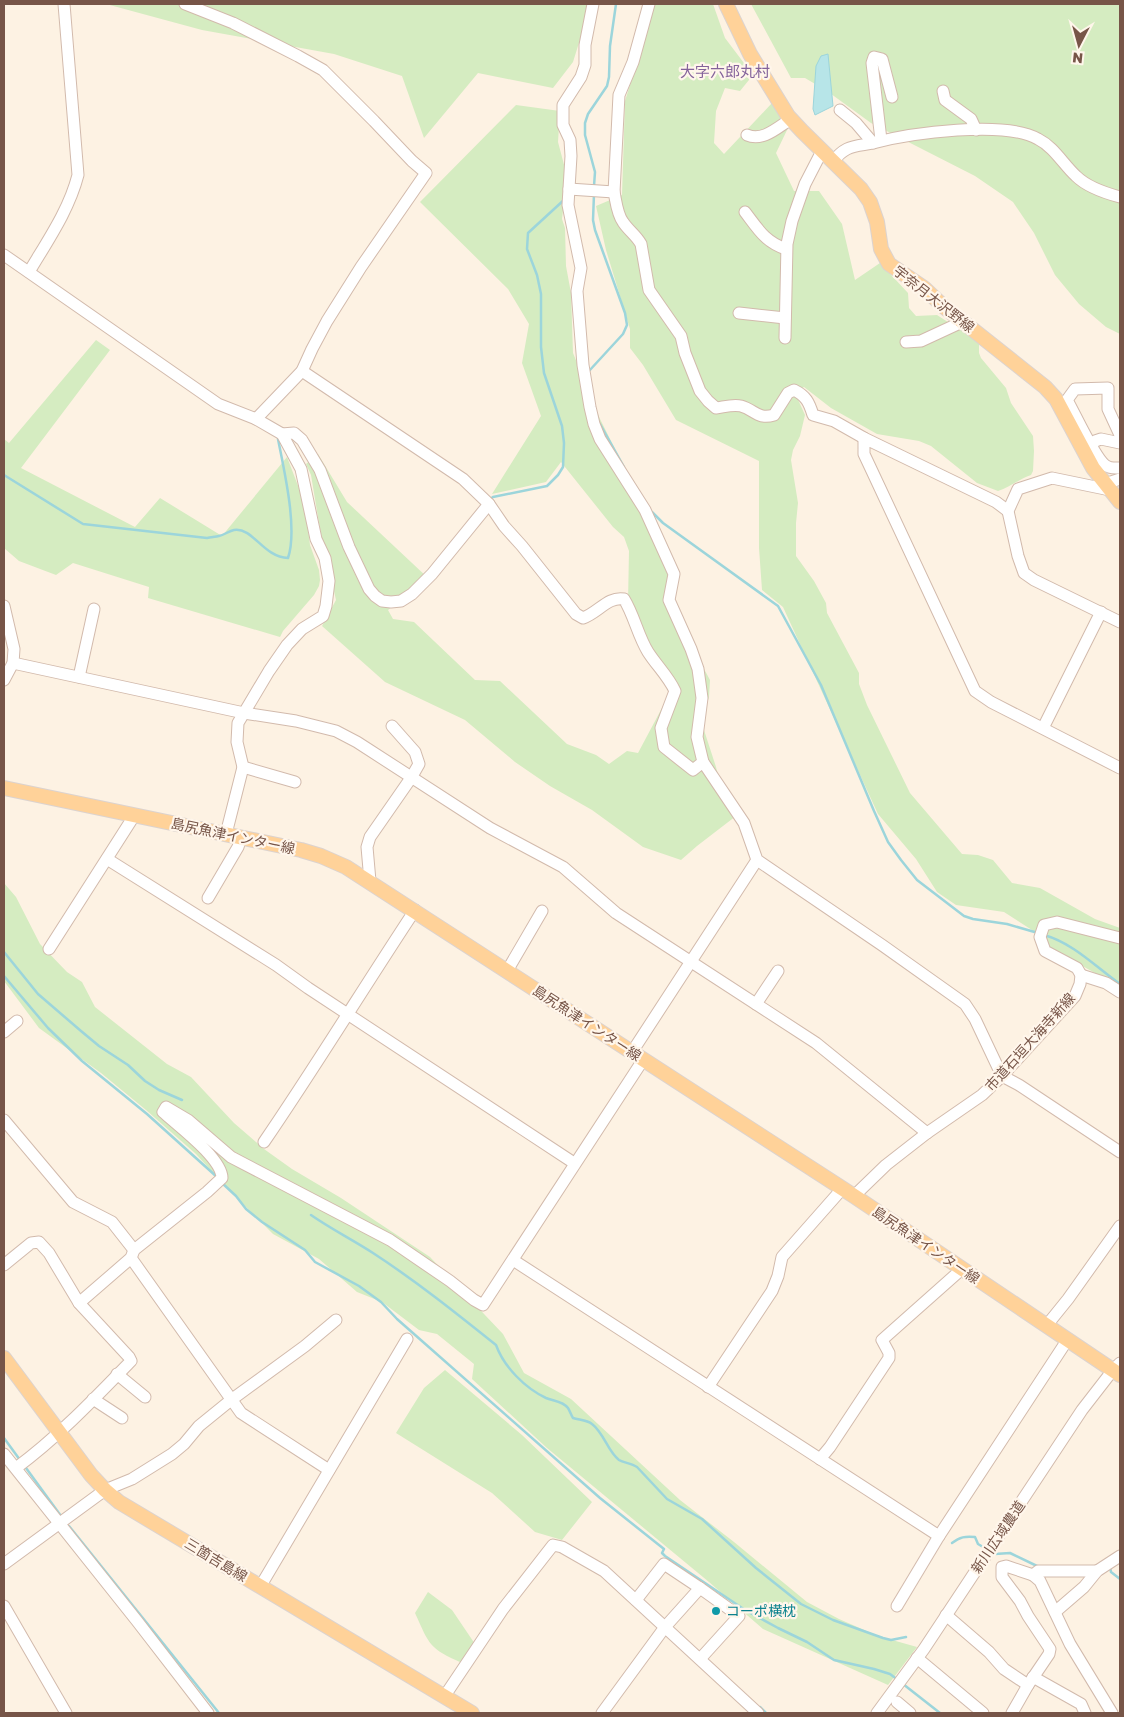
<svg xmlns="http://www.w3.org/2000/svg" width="1124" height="1717" font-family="'Golos Text','Noto Sans JP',sans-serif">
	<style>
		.green { fill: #d5ecc1 }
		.water { fill: #b7e5e8; stroke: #9cd5db }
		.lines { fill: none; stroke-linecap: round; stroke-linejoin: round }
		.stream { stroke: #9cd5db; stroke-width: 2.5 }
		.minor-casing { stroke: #d2baac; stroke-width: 13 }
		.major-casing { stroke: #dcd3cf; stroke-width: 16 }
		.minor { stroke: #fff; stroke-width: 11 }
		.major { stroke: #ffd299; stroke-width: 14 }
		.culture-dot { fill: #0f9aa8; stroke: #fff6eb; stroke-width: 2 }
		.labels { text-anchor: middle; stroke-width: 4.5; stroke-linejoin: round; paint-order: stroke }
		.street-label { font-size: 14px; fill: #775548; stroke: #fff6eb }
		.culture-label { font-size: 14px; fill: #0d838f; stroke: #fff6eb; text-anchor: start }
		.neighbourhood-label { font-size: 15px; fill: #84639b; stroke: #fff6eb }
	</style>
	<rect width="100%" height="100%" fill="#fdf2e3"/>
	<g class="green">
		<polygon points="106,4 591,4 573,62 553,88 478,73 424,138 402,76 334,54 202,30"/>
		<path d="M655 4H713L725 38 753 75 740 91 725 88 716 111 714 143 724 154 772 103 788 128 776 153 794 191H819L842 224 855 280 880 263 908 293 909 308 916 316 937 315 979 342V353L981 358 1006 388 1011 403 1033 436 1034 451 1033 471 1031 475C1019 479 1010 487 998 491L977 483 931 446 919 441 877 434 831 408 804 387 795 393 805 415 800 436 793 450 791 460 798 503 796 523V556L814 581 826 603 827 613 859 673V684L867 705 910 793 962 854 978 855 993 860 1012 883 1040 888 1095 919 1120 928V934L1052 918 1035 932 1004 912 956 905 937 892 916 859 878 814 783 607 762 590 759 548V461L676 420 643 365 630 348V329L606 250 596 206 622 195 625 101Z"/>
		<polygon points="751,4 1120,4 1120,334 1106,327 1079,304 1055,275 1034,233 1013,202 975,176 871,123 827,91 805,78 791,78"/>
		<polygon points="516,105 560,111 558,142 567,176 562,219 565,228 566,266 571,293 573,353 600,419 642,503 664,560 678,621 710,680 709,697 704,712 703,727 716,767 724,798 736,816 697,846 681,860 643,847 592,810 550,786 515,762 465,720 385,682 322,626 336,600 320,529 311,475 306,464 318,454 347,502 428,578 388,610 393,619 414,622 475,680 500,681 567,744 596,755 609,764 627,751 638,753 671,691 628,602 629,551 624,537 613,527 561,462 546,482 492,494 541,416 522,363 529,324 508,289 420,202"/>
		<polygon points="96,340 110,350 21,468 135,527 160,498 222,536 287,457 305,504 310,545 319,570 320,580 319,586 314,595 283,631 280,637 148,598 149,587 73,563 56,575 19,561 4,548 4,439 9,443"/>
		<polygon points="4,883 16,897 40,944 67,972 82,982 95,1007 167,1064 191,1077 234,1123 264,1149 292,1169 341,1198 430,1257 503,1334 524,1373 571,1399 680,1500 734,1542 807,1602 839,1619 878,1636 917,1647 888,1685 763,1629 709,1582 547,1448 472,1379 474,1364 437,1334 419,1330 382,1302 357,1292 319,1259 273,1234 225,1186 196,1154 146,1110 101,1073 39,1028 4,981"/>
		<polygon points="1056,925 1120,941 1120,990 1109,981 1049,947 1046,943 1046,927"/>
		<polygon points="445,1370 522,1435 592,1502 562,1540 535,1532 492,1493 396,1433 424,1388"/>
		<path d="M428 1592 452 1610 475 1644 462 1663C429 1648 430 1646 415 1613Z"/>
	</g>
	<polygon class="water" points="828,54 833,106 815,115 813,109 816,66 821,56"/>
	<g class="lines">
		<g class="stream">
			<polyline points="594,186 595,172 585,135 585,123 588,114 607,86 609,77 610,46 616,4"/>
			<polyline points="589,371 623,334 627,325 625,313 595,230 593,220 594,194"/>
			<polyline points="600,424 624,467"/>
			<path d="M4 475 83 524 207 538C211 537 215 537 219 536 224 535 229 531 234 530 253 527 263 557 288 558 298 529 284 470 278 439L279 436"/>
			<polyline points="489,500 493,497 547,486 558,475 563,467 564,443 562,426 544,373 541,347 541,294 537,275 527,249 528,233 565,199"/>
			<polyline points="652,512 663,523 778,606 821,685 874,811 888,842 901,860 917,880 964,916 973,919 1007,924 1038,933"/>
			<path d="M1044 935C1073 943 1096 967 1120 984"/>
			<polyline points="4,952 38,994 81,1031 99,1046 128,1065 145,1081 159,1090 182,1100"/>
			<polyline points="4,976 48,1028 82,1061 147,1114 217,1177"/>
			<polyline points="222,1183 236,1196 246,1209 262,1222 305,1250 315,1262 359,1286 381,1302 397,1319 600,1498 664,1549 662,1553 665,1556 745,1610 778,1628 807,1642 834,1660 874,1669 890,1674 898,1680"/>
			<path d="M311 1215C331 1229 353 1240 373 1253 416 1281 456 1313 496 1345 504 1367 525 1388 546 1398 553 1401 563 1401 568 1408 570 1411 571 1415 573 1418 579 1420 587 1420 592 1424 604 1433 608 1452 619 1460 624 1463 631 1463 637 1467L667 1499 702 1519 756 1568 801 1604 833 1620 883 1638 891 1640 906 1637"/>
			<polyline points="4,1438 20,1460"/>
			<polyline points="26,1468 61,1516"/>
			<polyline points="69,1526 219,1713"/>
			<path d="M952 1543C960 1537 965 1536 975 1537L978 1544 983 1547"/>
			<polyline points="995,1554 1010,1553 1037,1566"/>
			<polyline points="1110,1567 1111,1572 1120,1579"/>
			<polyline points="903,1684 940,1713"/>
			<polyline points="760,1707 766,1713"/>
		</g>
		<defs>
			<g id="minor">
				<polyline points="185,4 233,23 298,56 323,70 374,121 412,161 426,173 361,267 327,321 312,349 302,371 256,419"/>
				<polyline points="593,4 585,45 585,65 581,77 563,105 563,125 570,140 571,156 568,205 581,268 577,291 583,365 590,407 594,424 600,439 645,510 674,574 669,600 691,649 698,669 702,698 697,737 703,762 744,823 757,860 882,945 965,1004 975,1019 1002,1076 1019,1085 1120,1152"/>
				<polyline points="943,91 945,100 971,119 976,130"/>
				<polyline points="840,110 856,123 873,143"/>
				<path d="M747 135C763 142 778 127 791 119"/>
				<polyline points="881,140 872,63 874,57 882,59 892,97"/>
				<path d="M833 162C837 156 841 152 847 149 855 145 865 145 873 143 911 133 1004 120 1038 139 1054 147 1063 164 1076 176 1087 187 1105 193 1120 197"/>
				<path d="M569 189 614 192C616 201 617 214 623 222 628 230 636 235 641 244L649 290 681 336 685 353 700 391 708 401 716 408C724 407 733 404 741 406 755 410 758 420 774 415L788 393 794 390C806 396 809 402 813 415L834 421 864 438"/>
				<polyline points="614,192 619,95 633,62 649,4"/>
				<path d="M745 212C758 229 765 242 786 249"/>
				<polyline points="4,255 218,404 256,419 282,434 301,469 316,539 325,558 329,581 326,606 323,616 302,629 287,645 269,671 238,723 237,742 243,767 226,834"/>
				<path d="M29 272C48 240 69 210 78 175L64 4"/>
				<polyline points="739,313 785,318"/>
				<polyline points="785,338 787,244 792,221 805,184 822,151"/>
				<polyline points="906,342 921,341 962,322"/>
				<path d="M302 371 463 479 489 504 504 526 522 546 576 614 583 618C598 613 608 596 624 599 634 615 638 636 648 652 657 666 668 676 675 691L661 728 664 747 693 770 703 762"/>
				<polyline points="282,434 294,433 302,440 320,470 349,547 369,589 375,596 382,601 391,602 401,601 412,594 432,574 489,504"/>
				<path d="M1120 435 1108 409V388L1075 389 1067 400C1075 414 1095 458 1105 465 1110 469 1115 468 1120 468"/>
				<polyline points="1092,446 1095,441 1101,439 1120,443"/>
				<polyline points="1105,484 1120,479"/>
				<polyline points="1110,490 1052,478 1018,489 1008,511 1018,556 1024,573 1034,580 1120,622"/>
				<polyline points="1008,511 996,502 864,438 864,454 872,471 975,691 991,702 1120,768"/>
				<polyline points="4,606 14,649 13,663 4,680"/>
				<polyline points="13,663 244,713 296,721 336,731 357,742 490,828 563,867 616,913 816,1043 927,1133"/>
				<polyline points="79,677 94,609"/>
				<polyline points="1043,728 1101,612"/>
				<polyline points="243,767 295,782"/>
				<polyline points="107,859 276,965 308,988 574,1163"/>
				<polyline points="370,881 367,847 370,837 411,778 419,764 415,752 392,726"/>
				<polyline points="208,898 238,847 241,838"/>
				<polyline points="49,949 134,816"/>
				<polyline points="507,971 542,911"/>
				<polyline points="1081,975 1106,983 1120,992"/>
				<polyline points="756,1004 778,971"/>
				<polyline points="4,1032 17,1021"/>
				<polyline points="632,1052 757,860"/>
				<polyline points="4,1120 73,1202 112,1222 134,1250"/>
				<path d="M264 1142C316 1066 364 987 415 910"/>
				<polyline points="854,1196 886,1165 927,1133 982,1095 1002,1076 1075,996 1080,984 1081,975 1077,968 1045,951 1040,937 1044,925 1057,922 1120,938"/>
				<polyline points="131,1258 241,1413 329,1470"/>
				<polyline points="513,1260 939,1536 1068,1339"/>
				<path d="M4 1265 31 1243 39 1242 49 1253 79 1303 129 1357 131 1361C94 1399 58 1437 16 1468"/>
				<path d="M79 1303 131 1258 134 1250 207 1192 222 1178C222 1158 177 1125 163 1112L166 1107 188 1120 231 1157 390 1240 450 1281 474 1300 483 1305 643 1060"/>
				<polyline points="1047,1325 1068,1299 1120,1226"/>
				<polyline points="117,1374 145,1397"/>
				<polyline points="708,1387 772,1291 778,1276 782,1257 842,1189"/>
				<polyline points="93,1399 122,1418"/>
				<polyline points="4,1454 137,1621 208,1713"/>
				<polyline points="820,1459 830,1447 889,1358 889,1353 882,1340 962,1269"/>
				<polyline points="4,1564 105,1490 132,1479 172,1454 184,1444 199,1426 231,1400 305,1346 336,1320"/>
				<polyline points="1097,1571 1038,1571 1033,1575 1040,1581 1070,1644 1112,1713"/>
				<polyline points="260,1587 407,1339"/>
				<polyline points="636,1600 664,1564 700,1588"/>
				<polyline points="4,1606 66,1713"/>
				<polyline points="897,1606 939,1536"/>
				<polyline points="1055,1612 1084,1587 1097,1571 1120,1556"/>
				<polyline points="946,1615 989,1652 1004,1669 1028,1685 1012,1713"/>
				<polyline points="917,1658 983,1713"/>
				<polyline points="1033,1677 1081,1704 1085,1713"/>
				<polyline points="1028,1685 1049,1654 1050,1649 1028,1616 1020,1601 1002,1577 1002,1567 1006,1566 1033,1575"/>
				<polyline points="444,1697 503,1609 553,1545 562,1547 604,1571 758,1713"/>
				<polyline points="897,1702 910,1713"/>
				<polyline points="602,1713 665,1627 700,1588 739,1616 700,1659"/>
				<polyline points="877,1713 924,1649 1082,1410 1113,1370 1120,1363"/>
			</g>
			<g id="major">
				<polyline points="726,4 750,54 788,116 802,131 861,189 870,202 877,222 881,249 889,264 924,288 943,306 1045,387 1056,399 1093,468 1120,502"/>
				<polyline points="4,788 301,850 321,856 346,867 854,1196 1120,1375"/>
				<polyline points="4,1358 91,1475 105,1490 119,1502 472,1713"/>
			</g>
		</defs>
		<use href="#minor" class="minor-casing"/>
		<use href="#major" class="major-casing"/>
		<use href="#minor" class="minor"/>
		<use href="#major" class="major"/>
	</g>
	<circle class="culture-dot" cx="716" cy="1611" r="5"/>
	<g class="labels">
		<g class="street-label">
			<text transform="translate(934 299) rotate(38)" y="5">宇奈月大沢野線</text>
			<text transform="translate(233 836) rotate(12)" y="5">島尻魚津インター線</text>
			<text transform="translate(587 1023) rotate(33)" y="5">島尻魚津インター線</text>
			<text transform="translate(1030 1042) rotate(-48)" y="5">市道石垣大海寺新線</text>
			<text transform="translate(926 1245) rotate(34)" y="5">島尻魚津インター線</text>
			<text transform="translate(998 1537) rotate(-56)" y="5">新川広域農道</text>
			<text transform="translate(216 1560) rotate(31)" y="5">三箇吉島線</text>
		</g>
		<g class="culture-label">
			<text x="726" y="1616">コーポ横枕</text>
		</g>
		<g class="neighbourhood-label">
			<text x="725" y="77">大字六郎丸村</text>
		</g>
	</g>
	<rect width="1124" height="1717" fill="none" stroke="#775548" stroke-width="10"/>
	<g transform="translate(1079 45) rotate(186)" stroke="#fff6eb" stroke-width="4" paint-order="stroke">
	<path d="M0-4L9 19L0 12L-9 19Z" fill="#775548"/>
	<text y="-8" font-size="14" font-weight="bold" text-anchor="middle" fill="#775548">N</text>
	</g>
</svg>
